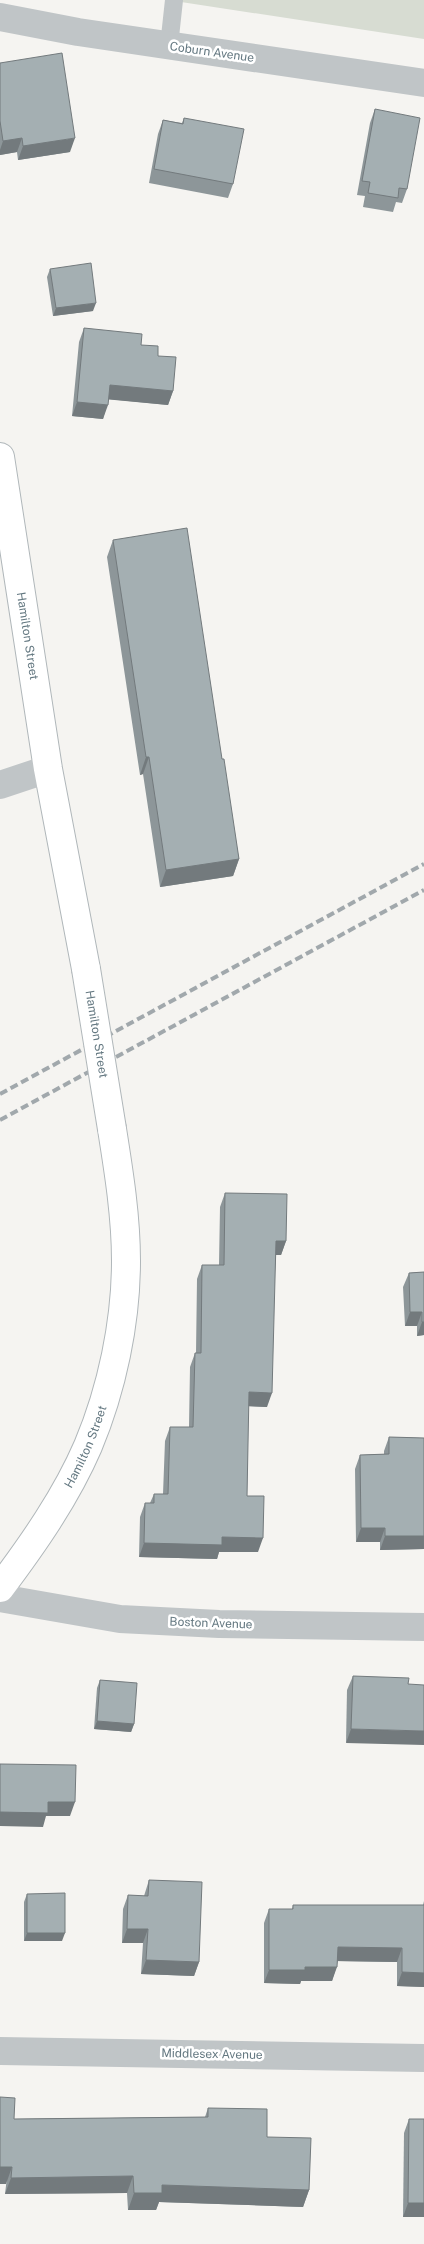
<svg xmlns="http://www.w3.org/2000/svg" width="424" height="2244" font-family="'Public Sans',sans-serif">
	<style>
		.green { fill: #d7dcd2 }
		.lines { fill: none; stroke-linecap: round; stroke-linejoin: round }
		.secondary-casing { stroke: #b0b7ba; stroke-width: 30 }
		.service { stroke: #c0c5c7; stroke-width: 18 }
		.minor { stroke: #c0c5c7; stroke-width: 28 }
		.secondary { stroke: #fff; stroke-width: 28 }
		.rail { stroke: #a1a8ac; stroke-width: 4; stroke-dasharray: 8 4; stroke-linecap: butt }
		.secondary-bridge-casing { stroke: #b0b7ba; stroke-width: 30; stroke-linecap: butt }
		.secondary-bridge { stroke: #fff; stroke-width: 28 }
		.wall { fill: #8d9699 }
		.shaded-wall { fill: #737a7d }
		.building { fill: #a4afb2; stroke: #737a7d }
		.labels { text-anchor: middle; stroke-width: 5; stroke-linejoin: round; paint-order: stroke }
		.street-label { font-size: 12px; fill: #647881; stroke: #fff }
	</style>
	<rect width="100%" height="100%" fill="#f5f4f1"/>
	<polygon class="green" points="168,0 424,0 424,39"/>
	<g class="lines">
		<defs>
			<g id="secondary">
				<path id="s1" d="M0 457 48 769 86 969"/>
				<path id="s2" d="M0 1588C33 1544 66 1497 88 1446 112 1389 126 1322 126 1261 126 1217 119 1173 112 1129"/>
			</g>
		</defs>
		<use href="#secondary" class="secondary-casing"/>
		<polyline class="service" points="169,46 174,0"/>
		<g class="minor">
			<polyline points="0,17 78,32 424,83"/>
			<polyline points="0,785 48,769"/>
			<polyline points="0,1598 120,1619 219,1624 424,1627"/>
			<polyline points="0,2051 424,2058"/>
		</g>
		<use href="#secondary" class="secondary"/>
		<g class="rail">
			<polyline points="0,1094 424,864"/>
			<polyline points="0,1120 424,890"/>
		</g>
		<defs>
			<g id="secondary-bridge">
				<path id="s3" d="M86 969 112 1129"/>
			</g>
		</defs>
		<use href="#secondary-bridge" class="secondary-bridge-casing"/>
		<use href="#secondary-bridge" class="secondary-bridge"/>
	</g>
	<g class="wall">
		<polygon points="0,63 70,152 18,160 17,152 0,155"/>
		<polygon points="375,109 407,189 402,203 396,202 393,212 363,207 365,196 357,195 370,123"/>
		<polygon points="184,118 233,184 228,198 149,183 158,134 163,120 182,123"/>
		<polygon points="50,269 93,311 53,316 47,277"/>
		<polygon points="84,328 141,345 158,356 173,391 168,405 108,399 103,419 72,416 79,342"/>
		<polygon points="113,540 222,759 239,859 233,876 160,887 143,774 140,775 107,557"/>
		<polygon points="225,1193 286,1241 281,1255 276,1255 267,1407 248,1406 247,1496 258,1552 219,1552 217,1559 139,1557 140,1517 145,1503 150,1503 154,1494 163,1494 165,1441 170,1427 189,1427 190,1367 195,1353 196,1353 197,1279 202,1265 219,1265 220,1207"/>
		<polygon points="424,1272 424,1335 417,1336 417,1326 405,1326 403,1287 409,1273"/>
		<polygon points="389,1437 424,1438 424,1549 380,1550 380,1542 356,1542 355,1469 360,1455 384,1454 384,1451"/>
		<polygon points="353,1676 408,1684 346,1743 347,1690"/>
		<polygon points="100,1680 134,1724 131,1732 94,1729 97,1688"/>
		<polygon points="149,1880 199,1962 194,1976 141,1974 143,1943 122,1943 123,1909 128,1895 144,1896"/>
		<polygon points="27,1894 62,1941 24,1941 24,1902"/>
		<polygon points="424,1901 424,1987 397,1986 397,1962 338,1961 332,1981 301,1981 300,1984 264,1983 264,1923 269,1909 292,1909 293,1905 423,1905"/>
		<polygon points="208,2108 267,2137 309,2190 303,2207 159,2202 156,2210 128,2210 127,2193 5,2194 14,2119 205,2117"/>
		<polygon points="409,2119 424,2217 403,2217 404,2133"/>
	</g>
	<g class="shaded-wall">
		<polygon points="22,138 17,152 0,155 0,150 3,141"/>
		<polygon points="75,138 70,152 18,160 23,146"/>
		<polygon points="96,303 93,311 53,316 56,308"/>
		<polygon points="110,385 173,391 168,405 104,399"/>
		<polygon points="77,402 108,405 103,419 72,416"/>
		<polygon points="146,757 149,757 143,774 140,775"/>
		<polygon points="239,859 233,876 160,887 166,870"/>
		<polygon points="276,1241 286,1241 281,1255 271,1255"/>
		<polygon points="410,1312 422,1312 417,1326 405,1326"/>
		<polygon points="422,1322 424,1322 424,1335 417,1336"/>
		<polygon points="249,1392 272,1393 267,1407 244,1406"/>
		<polygon points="361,1528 385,1528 380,1542 356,1542"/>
		<polygon points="385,1536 424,1536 424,1549 380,1550"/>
		<polygon points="222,1537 263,1538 258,1552 219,1552 217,1559 139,1557 144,1543"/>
		<polygon points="97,1721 134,1724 131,1732 94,1729"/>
		<polygon points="351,1729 424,1731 424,1745 346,1743"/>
		<polygon points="48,1802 75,1802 70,1816 46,1816 43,1827 0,1826 0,1812"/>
		<polygon points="127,1929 148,1929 143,1943 122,1943"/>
		<polygon points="27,1933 65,1933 62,1941 24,1941"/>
		<polygon points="338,1947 402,1948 397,1962 333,1961"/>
		<polygon points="146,1960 199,1962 194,1976 141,1974"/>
		<polygon points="305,1967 337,1967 332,1981 301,1981 300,1984 264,1983 269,1970"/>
		<polygon points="402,1972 424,1973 424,1987 397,1986"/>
		<polygon points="0,2167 12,2167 6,2184 0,2184"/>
		<polygon points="133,2176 127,2193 5,2194 11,2178"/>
		<polygon points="162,2185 309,2190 303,2207 159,2202 156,2210 128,2210 134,2193"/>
		<polygon points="408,2203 424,2203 424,2217 403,2217"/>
	</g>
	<g class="building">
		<polygon points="62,53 75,138 23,146 22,138 3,141 0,121 0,63"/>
		<polygon points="375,109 420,118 407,189 399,188 398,198 368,193 370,182 362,181"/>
		<polygon points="184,118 244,129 233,184 154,169 163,120 183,124"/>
		<polygon points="91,263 96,303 56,308 50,269"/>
		<polygon points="84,328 142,334 141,345 158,346 158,356 176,357 173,391 110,385 108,405 77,402"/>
		<polygon points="187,528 222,759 224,759 239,859 166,870 149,757 146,757 113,540"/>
		<polygon points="225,1193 287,1194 286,1241 276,1241 272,1393 249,1392 247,1496 264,1496 263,1538 222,1537 222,1545 144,1543 145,1503 154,1503 154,1494 168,1494 170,1427 193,1427 195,1353 201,1353 202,1265 224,1265"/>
		<polygon points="424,1272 424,1322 422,1322 422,1312 410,1312 409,1273"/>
		<polygon points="389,1437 424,1438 424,1536 385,1536 385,1528 361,1528 360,1455 389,1454"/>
		<polygon points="353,1676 409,1678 408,1684 424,1685 424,1731 351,1729"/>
		<polygon points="100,1680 137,1683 134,1724 97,1721"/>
		<polygon points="0,1764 76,1765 75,1802 48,1802 48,1813 0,1812"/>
		<polygon points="149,1880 202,1882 199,1962 146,1960 148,1929 127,1929 128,1895 148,1896"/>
		<polygon points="65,1893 65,1933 27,1933 27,1894"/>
		<polygon points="293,1905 424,1905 424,1973 402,1972 402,1948 338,1947 337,1967 305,1967 305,1970 269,1970 269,1909 293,1909"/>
		<polygon points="0,2097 15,2098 14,2119 208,2117 208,2108 267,2109 267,2137 311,2138 309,2190 162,2185 162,2193 134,2193 133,2176 11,2178 12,2167 0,2167"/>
		<polygon points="409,2119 424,2119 424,2203 408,2203"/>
	</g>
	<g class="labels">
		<g class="street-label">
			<text transform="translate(212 52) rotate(8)" y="4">Coburn Avenue</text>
			<text dy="4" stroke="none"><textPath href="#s1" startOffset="181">Hamilton Street</textPath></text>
			<text dy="4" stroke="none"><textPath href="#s3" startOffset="66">Hamilton Street</textPath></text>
			<text dy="4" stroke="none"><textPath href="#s2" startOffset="166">Hamilton Street</textPath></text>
			<text transform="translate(211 1623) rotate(2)" y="4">Boston Avenue</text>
			<text transform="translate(212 2054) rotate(1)" y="4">Middlesex Avenue</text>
		</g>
	</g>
</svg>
